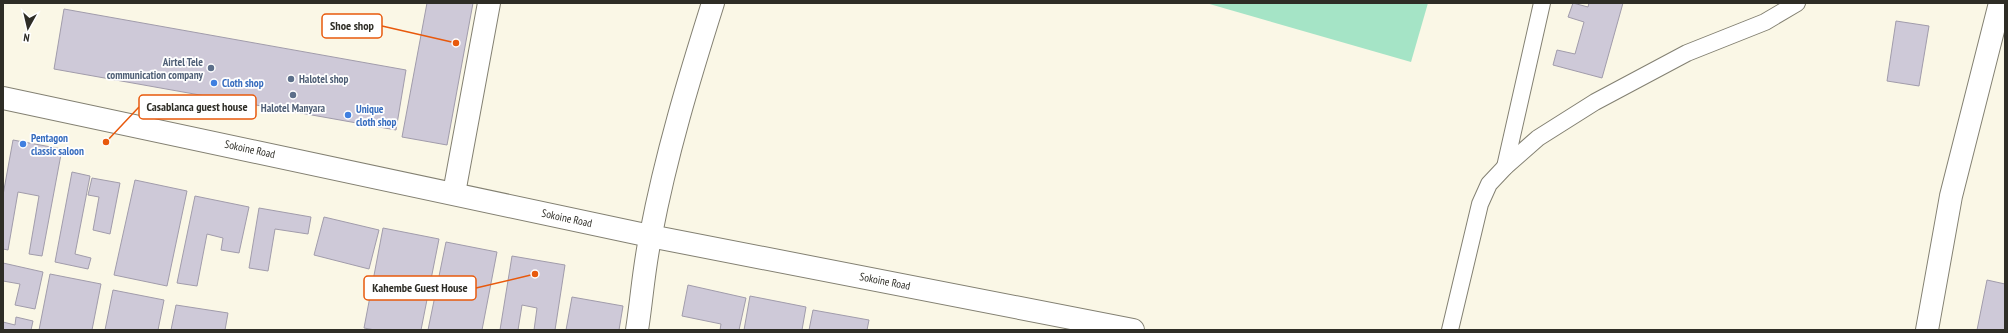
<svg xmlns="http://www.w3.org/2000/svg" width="2008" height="333" font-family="'PT Sans Narrow',sans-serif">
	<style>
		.green { fill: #a5e4c6 }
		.building { fill: #cec9d8; stroke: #a19cab }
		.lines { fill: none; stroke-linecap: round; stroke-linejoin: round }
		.lane-casing { stroke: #838072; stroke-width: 18 }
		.street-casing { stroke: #838072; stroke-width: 24 }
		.lane { stroke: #fff; stroke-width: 16 }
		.street { stroke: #fff; stroke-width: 22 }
		.service-dot { fill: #5c6f8a; stroke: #fff; stroke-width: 1.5 }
		.shop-dot { fill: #3f7fe0; stroke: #fff; stroke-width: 1.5 }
		.labels { text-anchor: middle; stroke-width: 3.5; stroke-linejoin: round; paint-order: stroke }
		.service-label { font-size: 11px; font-weight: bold; fill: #4e5e75; stroke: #fff; text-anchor: end }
		.shop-label { font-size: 11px; font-weight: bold; fill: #366cbe; stroke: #fff; text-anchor: start }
		.street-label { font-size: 11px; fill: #2e2d26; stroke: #fff }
		.leader { fill: none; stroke: #e8590c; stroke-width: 1.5 }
		.callout-dot { fill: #e8590c; stroke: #fff; stroke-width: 1.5 }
		.callout { fill: #fff; stroke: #e8590c; stroke-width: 1.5 }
		.callout-label { font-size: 12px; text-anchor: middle; font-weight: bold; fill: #2e2d26 }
	</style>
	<rect width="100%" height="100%" fill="#faf7e6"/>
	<polygon class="green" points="1206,3 1428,3 1411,62"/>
	<g class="building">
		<polygon points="427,3 473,3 447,145 402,137"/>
		<polygon points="1573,3 1588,7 1589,3 1623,3 1602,78 1553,65 1557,50 1575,54 1584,22 1568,17"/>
		<polygon points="64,9 406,70 396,130 54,69"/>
		<polygon points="1896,21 1929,26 1919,86 1887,81"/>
		<polygon points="13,140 62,149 42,256 29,254 39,196 18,192 8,250 3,249 3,195"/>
		<polygon points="72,172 90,176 75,254 91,258 88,269 55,262"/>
		<polygon points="92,178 120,183 110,234 93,230 99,197 88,195"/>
		<polygon points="135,180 187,191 167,286 114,275"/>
		<polygon points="195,196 249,207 239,253 221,250 223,238 207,234 197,286 177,283"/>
		<polygon points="259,208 311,217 308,234 275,229 268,271 249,268"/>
		<polygon points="324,217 379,230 369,269 314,255"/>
		<polygon points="383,228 439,239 421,330 375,330 364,328"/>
		<polygon points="446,242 497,252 482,330 428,330"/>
		<polygon points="512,256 565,265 555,330 534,330 537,308 522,305 518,330 500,330"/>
		<polygon points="3,263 43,272 35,309 15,305 20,284 3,281"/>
		<polygon points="50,274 101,284 92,330 39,330"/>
		<polygon points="1987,280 2005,284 2005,330 1977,330"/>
		<polygon points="688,285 746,298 739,330 720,330 721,324 682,316"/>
		<polygon points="113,290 164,300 158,330 105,330"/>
		<polygon points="750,296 806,307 802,330 744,330"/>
		<polygon points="572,297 623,306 619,330 566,330"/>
		<polygon points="176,305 228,313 225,330 171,330"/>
		<polygon points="813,310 869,320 867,330 809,330"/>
		<polygon points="16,317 33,321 31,330 3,330 3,322 15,325"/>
	</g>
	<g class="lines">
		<defs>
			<g id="lane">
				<polyline points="1505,167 1542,3"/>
				<polyline points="1450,330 1480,204 1489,184 1505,167 1538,138 1595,102 1687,53 1765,22 1797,3"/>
			</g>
			<g id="street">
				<polyline points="3,98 650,236 1133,330"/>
				<polyline points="454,193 489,3"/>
				<path d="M637 330C642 298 644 265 651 234 666 155 689 79 713 3"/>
				<polyline points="1927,330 1951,196 2000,3"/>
			</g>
		</defs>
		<use href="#lane" class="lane-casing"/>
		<use href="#street" class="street-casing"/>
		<use href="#lane" class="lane"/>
		<use href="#street" class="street"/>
	</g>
	<g class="service-dot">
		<circle cx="211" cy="68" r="4"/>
		<circle cx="291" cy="79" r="4"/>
		<circle cx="293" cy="95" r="4"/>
	</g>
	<g class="shop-dot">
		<circle cx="214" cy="83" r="4"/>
		<circle cx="348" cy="115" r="4"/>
		<circle cx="23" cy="144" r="4"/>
	</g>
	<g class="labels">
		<g class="service-label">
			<text x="203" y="66">Airtel Tele<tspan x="203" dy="13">communication company</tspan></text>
			<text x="299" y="83" text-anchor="start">Halotel shop</text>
			<text x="293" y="112" text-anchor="middle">Halotel Manyara</text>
		</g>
		<g class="shop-label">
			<text x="222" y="87">Cloth shop</text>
			<text x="356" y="113">Unique<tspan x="356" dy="13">cloth shop</tspan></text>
			<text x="31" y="142">Pentagon<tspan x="31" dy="13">classic saloon</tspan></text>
		</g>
		<g class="street-label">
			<text transform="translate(250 149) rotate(12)" y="4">Sokoine Road</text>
			<text transform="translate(567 218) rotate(12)" y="4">Sokoine Road</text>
			<text transform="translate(885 281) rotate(11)" y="4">Sokoine Road</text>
		</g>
	</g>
	<path class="leader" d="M456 43L382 26M106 142L139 107M535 274L476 288"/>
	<g class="callout-dot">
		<circle cx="456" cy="43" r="4"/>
		<circle cx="106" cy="142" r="4"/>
		<circle cx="535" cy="274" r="4"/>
	</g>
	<g class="callout">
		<rect x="322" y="14" width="60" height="24" rx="4"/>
		<rect x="139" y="95" width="117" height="24" rx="4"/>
		<rect x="364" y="276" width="112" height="24" rx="4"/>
	</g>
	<g class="callout-label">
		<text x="352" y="30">Shoe shop</text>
		<text x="197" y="111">Casablanca guest house</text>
		<text x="420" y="292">Kahembe Guest House</text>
	</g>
	<rect width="2008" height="333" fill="none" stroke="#2e2d26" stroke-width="8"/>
	<g transform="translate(28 28) rotate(188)" stroke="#ffffff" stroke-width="3" paint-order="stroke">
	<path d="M0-3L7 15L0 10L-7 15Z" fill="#2e2d26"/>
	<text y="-6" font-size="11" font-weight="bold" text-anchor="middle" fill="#2e2d26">N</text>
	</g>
</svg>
